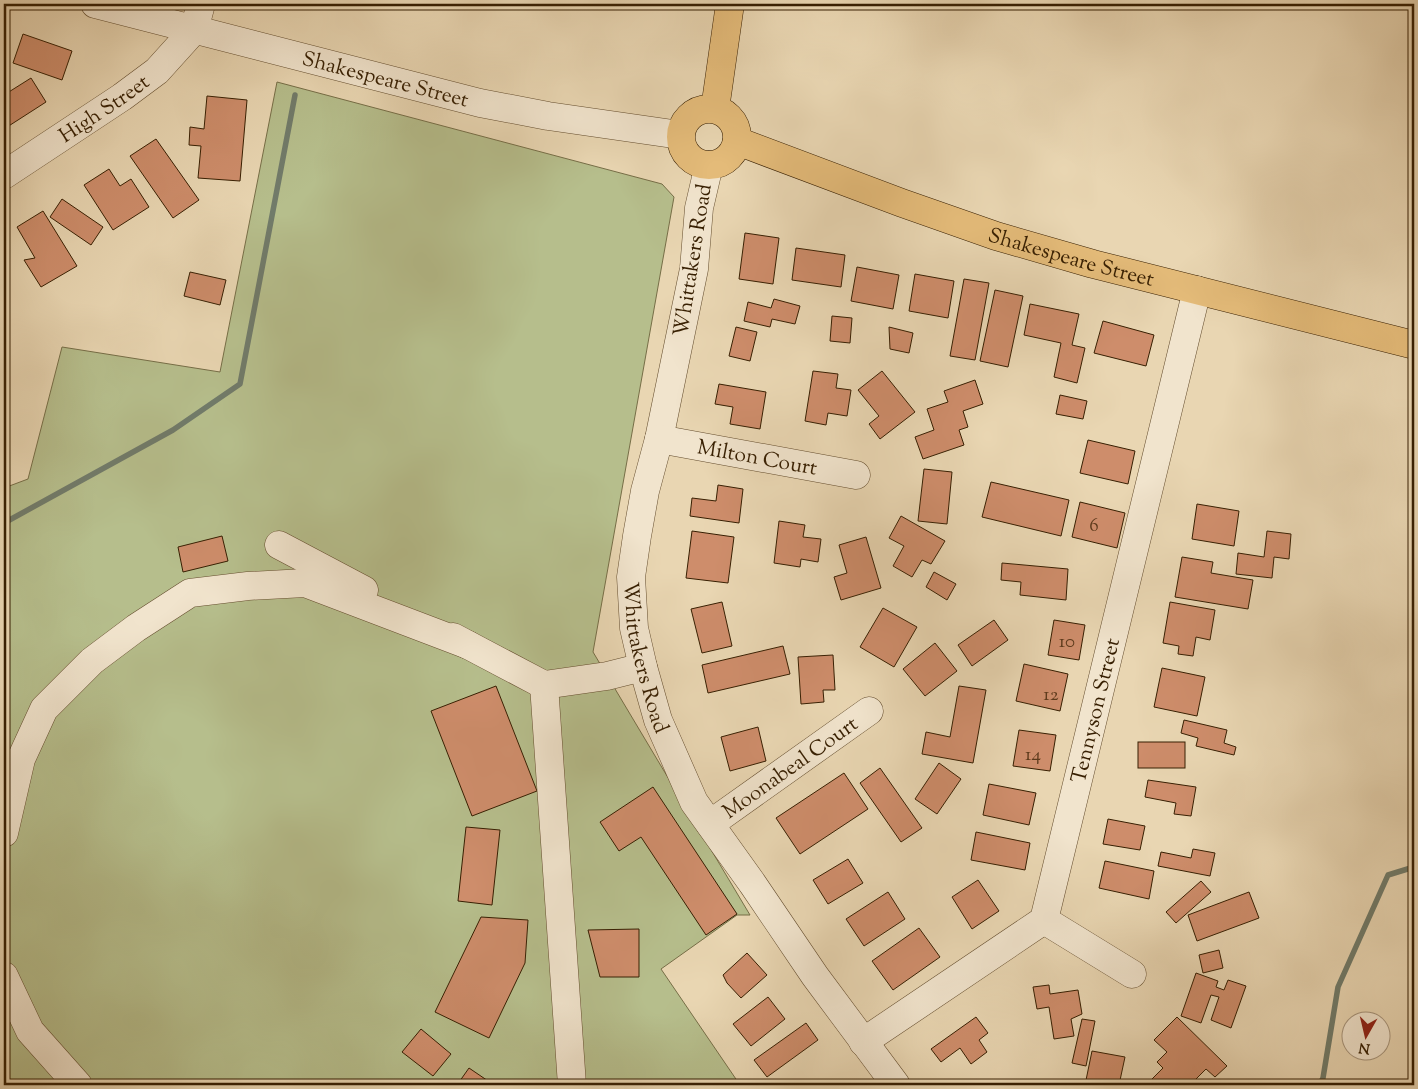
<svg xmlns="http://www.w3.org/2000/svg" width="1418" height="1089" font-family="'Sorts Mill Goudy',serif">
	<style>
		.green { fill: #b6be8c; stroke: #766e47 }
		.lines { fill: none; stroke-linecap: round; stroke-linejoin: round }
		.stream { stroke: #717b6a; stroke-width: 5.5 }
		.building { fill: #ce8d6b; stroke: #371f02 }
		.minor-casing { stroke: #644d2e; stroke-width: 29 }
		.major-casing { stroke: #371f02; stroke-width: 29 }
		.minor { stroke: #f1e4cd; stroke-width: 28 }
		.major { stroke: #e4bb79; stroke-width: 28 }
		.labels { text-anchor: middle; stroke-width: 4; stroke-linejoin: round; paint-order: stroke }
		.number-label { font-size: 19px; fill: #5d3a1c }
		.street-label { font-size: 21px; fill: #371f02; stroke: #f1e4cd }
	</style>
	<rect width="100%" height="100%" fill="#e9d6b2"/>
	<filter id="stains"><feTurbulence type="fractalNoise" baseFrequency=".004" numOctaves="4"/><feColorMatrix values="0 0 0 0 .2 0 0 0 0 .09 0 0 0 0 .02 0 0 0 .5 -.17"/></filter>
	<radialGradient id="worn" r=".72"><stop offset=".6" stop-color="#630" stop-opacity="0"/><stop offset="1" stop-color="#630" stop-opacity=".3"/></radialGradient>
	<polygon class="green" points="277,82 662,184 674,197 593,652 750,915 737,915 661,969 740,1085 4,1085 4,488 28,479 62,347 220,372"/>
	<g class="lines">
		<g class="stream">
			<polyline points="4,523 173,430 240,384 295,95"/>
			<polyline points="1319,1085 1323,1078 1338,987 1388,875 1414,867"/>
		</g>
	</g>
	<g class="building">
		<polygon points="23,34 72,51 62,80 13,63"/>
		<polygon points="31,78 46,102 4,129 4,95"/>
		<polygon points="207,96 247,100 240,181 198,178 201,146 189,145 190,127 204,129"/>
		<polygon points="156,139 199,200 173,218 130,156"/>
		<polygon points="109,169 120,186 131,179 149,207 113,230 84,185"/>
		<polygon points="62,199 103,227 91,245 50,217"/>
		<polygon points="43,211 77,266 41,287 24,260 35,258 17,227"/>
		<polygon points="745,233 779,238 773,284 739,279"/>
		<polygon points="796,248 845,255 841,287 792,280"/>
		<polygon points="857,267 899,275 893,309 851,301"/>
		<polygon points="190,272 226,280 220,305 184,296"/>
		<polygon points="915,274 954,281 948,318 909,311"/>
		<polygon points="964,279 989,283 975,360 950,356"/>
		<polygon points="995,290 1023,296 1008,367 980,361"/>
		<polygon points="774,299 800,306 795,324 772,319 770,327 744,321 748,302 771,308"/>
		<polygon points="1030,304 1079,314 1072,345 1085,348 1077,383 1054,377 1061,343 1024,335"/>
		<polygon points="832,316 852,318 850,343 830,341"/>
		<polygon points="1103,321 1154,335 1146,366 1094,353"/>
		<polygon points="736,327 757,332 750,361 729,356"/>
		<polygon points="889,327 913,333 909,353 890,349"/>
		<polygon points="813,371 838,374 836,388 851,390 847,416 828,413 826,425 805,421"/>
		<polygon points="882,371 915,412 880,439 869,424 879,416 858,390"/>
		<polygon points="975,380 983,404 963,411 968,427 959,430 964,445 923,459 915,437 934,430 927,409 948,402 944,391"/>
		<polygon points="719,384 766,392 760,429 730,424 733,407 715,404"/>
		<polygon points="1060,395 1087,401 1083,419 1056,414"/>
		<polygon points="1088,440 1135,451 1128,484 1080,473"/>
		<polygon points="924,469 952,472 947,524 918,521"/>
		<polygon points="991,482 1069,500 1061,536 982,517"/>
		<polygon points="718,485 743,489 739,523 690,516 692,498 716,501"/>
		<polygon points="1080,502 1125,513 1117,548 1072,537"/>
		<polygon points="1197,504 1239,511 1234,546 1192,539"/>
		<polygon points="901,516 945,541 931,564 922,560 912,577 893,566 904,546 889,538"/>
		<polygon points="779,521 805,525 803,537 821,539 818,562 801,559 800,567 774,563"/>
		<polygon points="692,531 734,537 728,583 686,578"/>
		<polygon points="1267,531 1291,534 1289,559 1274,557 1272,578 1236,574 1238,553 1264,557"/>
		<polygon points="222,536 228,561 183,572 178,547"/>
		<polygon points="866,537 881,588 841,600 834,577 847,573 839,545"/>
		<polygon points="1182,557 1213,562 1211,573 1253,580 1248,609 1175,597"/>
		<polygon points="1002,563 1068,569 1066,600 1020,595 1021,582 1001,580"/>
		<polygon points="934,572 956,584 947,600 926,587"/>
		<polygon points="722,602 732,646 702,653 691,609"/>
		<polygon points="1170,602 1215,610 1210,640 1196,637 1193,656 1178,654 1179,646 1163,643"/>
		<polygon points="883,608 917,627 894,667 860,647"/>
		<polygon points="994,620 1008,640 972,666 958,645"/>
		<polygon points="1054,620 1085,625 1079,660 1048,655"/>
		<polygon points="935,643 957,671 925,696 903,669"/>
		<polygon points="783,646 790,674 708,693 702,665"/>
		<polygon points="833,655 835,690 823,690 824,702 801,704 798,657"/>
		<polygon points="1024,664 1068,674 1060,711 1016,701"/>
		<polygon points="1162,668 1205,677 1197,716 1154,707"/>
		<polygon points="496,686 537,791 472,816 431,711"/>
		<polygon points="959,686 986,690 973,763 922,754 926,732 950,737"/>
		<polygon points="1184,720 1227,730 1224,743 1236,747 1234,755 1196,746 1198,738 1181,733"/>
		<polygon points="758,727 766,761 730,771 721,737"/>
		<polygon points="1019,730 1056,735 1050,771 1013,766"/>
		<rect x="1138" y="742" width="47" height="26"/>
		<polygon points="939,763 961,779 937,814 915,799"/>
		<polygon points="880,768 922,828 901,842 860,783"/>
		<polygon points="844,773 868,809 800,854 776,818"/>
		<polygon points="1148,780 1196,787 1191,816 1174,814 1176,803 1145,797"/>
		<polygon points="989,784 1036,793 1029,825 983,815"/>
		<polygon points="653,787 737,914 706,935 641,837 619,851 600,822"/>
		<polygon points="1108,819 1145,826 1140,850 1103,844"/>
		<polygon points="466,827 500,830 492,905 458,901"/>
		<polygon points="976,832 1030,843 1025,870 971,860"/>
		<polygon points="1193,849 1215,853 1210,876 1158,866 1161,852 1191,858"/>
		<polygon points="848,859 863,883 828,904 813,880"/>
		<polygon points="1105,861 1154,871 1149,899 1099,888"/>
		<polygon points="978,880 999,911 972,929 952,897"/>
		<polygon points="1201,881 1211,892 1176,923 1166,912"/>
		<polygon points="888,892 905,919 864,946 846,919"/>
		<polygon points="1249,892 1259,918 1197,941 1188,915"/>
		<polygon points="481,917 528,920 525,963 489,1038 435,1012"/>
		<polygon points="919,928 940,957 893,990 872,961"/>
		<polygon points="639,929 639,977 600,977 588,930"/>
		<polygon points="1219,950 1223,968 1203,973 1199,955"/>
		<polygon points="747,953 767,975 741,998 727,983 723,975"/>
		<polygon points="1196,973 1218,981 1216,987 1224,990 1228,980 1246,986 1231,1028 1211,1020 1219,997 1211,995 1201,1023 1181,1016"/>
		<polygon points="1049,985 1050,994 1078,990 1082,1014 1071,1019 1074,1036 1054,1039 1049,1007 1037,1009 1033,987"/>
		<polygon points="768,997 785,1019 751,1046 733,1024"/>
		<polygon points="976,1017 988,1033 979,1040 987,1052 971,1064 960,1048 941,1062 931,1049"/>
		<polygon points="1177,1017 1227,1066 1215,1077 1206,1069 1190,1085 1180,1085 1174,1080 1169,1085 1159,1085 1152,1079 1163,1068 1157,1062 1167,1052 1154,1040"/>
		<polygon points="1082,1019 1095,1021 1086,1066 1072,1063"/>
		<polygon points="806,1023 818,1040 767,1077 754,1060"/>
		<polygon points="421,1029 451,1054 433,1076 402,1052"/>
		<polygon points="1092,1051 1125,1057 1119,1085 1085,1085"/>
		<polygon points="469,1068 494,1085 457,1085"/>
	</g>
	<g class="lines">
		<defs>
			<g id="minor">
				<path id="s1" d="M95 4 480 103 548 116 680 135"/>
				<path id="s2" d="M709 165 699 208 694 269 659 439 645 491 637 536 631 577 634 628 643 667 658 720 694 802 752 883 815 976 896 1085"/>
				<path id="s3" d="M4 175 122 97 157 71 194 30 201 4"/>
				<path id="s4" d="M659 439 856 475"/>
				<polyline points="279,545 364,590"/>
				<polyline points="453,637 544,685 607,676 643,667"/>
				<polyline points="544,685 572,1085"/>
				<path id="s5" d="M710 824 869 711"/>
				<polyline points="4,833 21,759 44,709 92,661 136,628 190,593 248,586 305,583 468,645"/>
				<polyline points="1044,920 1132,974"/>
				<polyline points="4,976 30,1031 78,1085"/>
				<path id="s6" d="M863 1042 1044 920 1197 290"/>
			</g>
			<g id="major">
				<circle cx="709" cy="137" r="28"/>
				<polyline points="715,109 730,4"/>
				<path id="s7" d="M737 141 902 203 996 236 1093 264 1414 345"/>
			</g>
		</defs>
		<use href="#minor" class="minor-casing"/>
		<use href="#major" class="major-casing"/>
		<use href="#minor" class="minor"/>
		<use href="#major" class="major"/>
	</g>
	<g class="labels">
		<g class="number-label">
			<text x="1094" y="531">6</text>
			<text x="1067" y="647">10</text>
			<text x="1051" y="700">12</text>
			<text x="1033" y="760">14</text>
		</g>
		<g class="street-label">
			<text dy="7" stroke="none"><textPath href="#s1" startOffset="300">Shakespeare Street</textPath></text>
			<text dy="7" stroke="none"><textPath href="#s3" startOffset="120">High Street</textPath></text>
			<text dy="7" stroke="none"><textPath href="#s7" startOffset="354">Shakespeare Street</textPath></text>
			<text transform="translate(692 260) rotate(-81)" y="7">Whittakers Road</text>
			<text dy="7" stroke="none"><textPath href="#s4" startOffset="100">Milton Court</textPath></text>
			<text dy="7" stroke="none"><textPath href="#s2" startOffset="502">Whittakers Road</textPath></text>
			<text dy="7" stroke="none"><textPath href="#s6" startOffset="434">Tennyson Street</textPath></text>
			<text dy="7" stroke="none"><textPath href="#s5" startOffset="98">Moonabeal Court</textPath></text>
		</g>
	</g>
	<rect width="1418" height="1089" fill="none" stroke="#e9d6b2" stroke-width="20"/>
	<rect x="5" y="5" width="1408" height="1079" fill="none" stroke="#371f02" stroke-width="2.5"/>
	<rect x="10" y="10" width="1398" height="1069" fill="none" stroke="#371f02"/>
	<g transform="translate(1366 1036) rotate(188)"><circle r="24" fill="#f1e4cd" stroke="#a7957c"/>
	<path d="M0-4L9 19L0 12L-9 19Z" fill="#8f2418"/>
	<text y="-8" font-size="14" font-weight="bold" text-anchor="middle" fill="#371f02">N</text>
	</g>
	<rect width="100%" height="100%" filter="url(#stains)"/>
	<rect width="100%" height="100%" fill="url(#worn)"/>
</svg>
